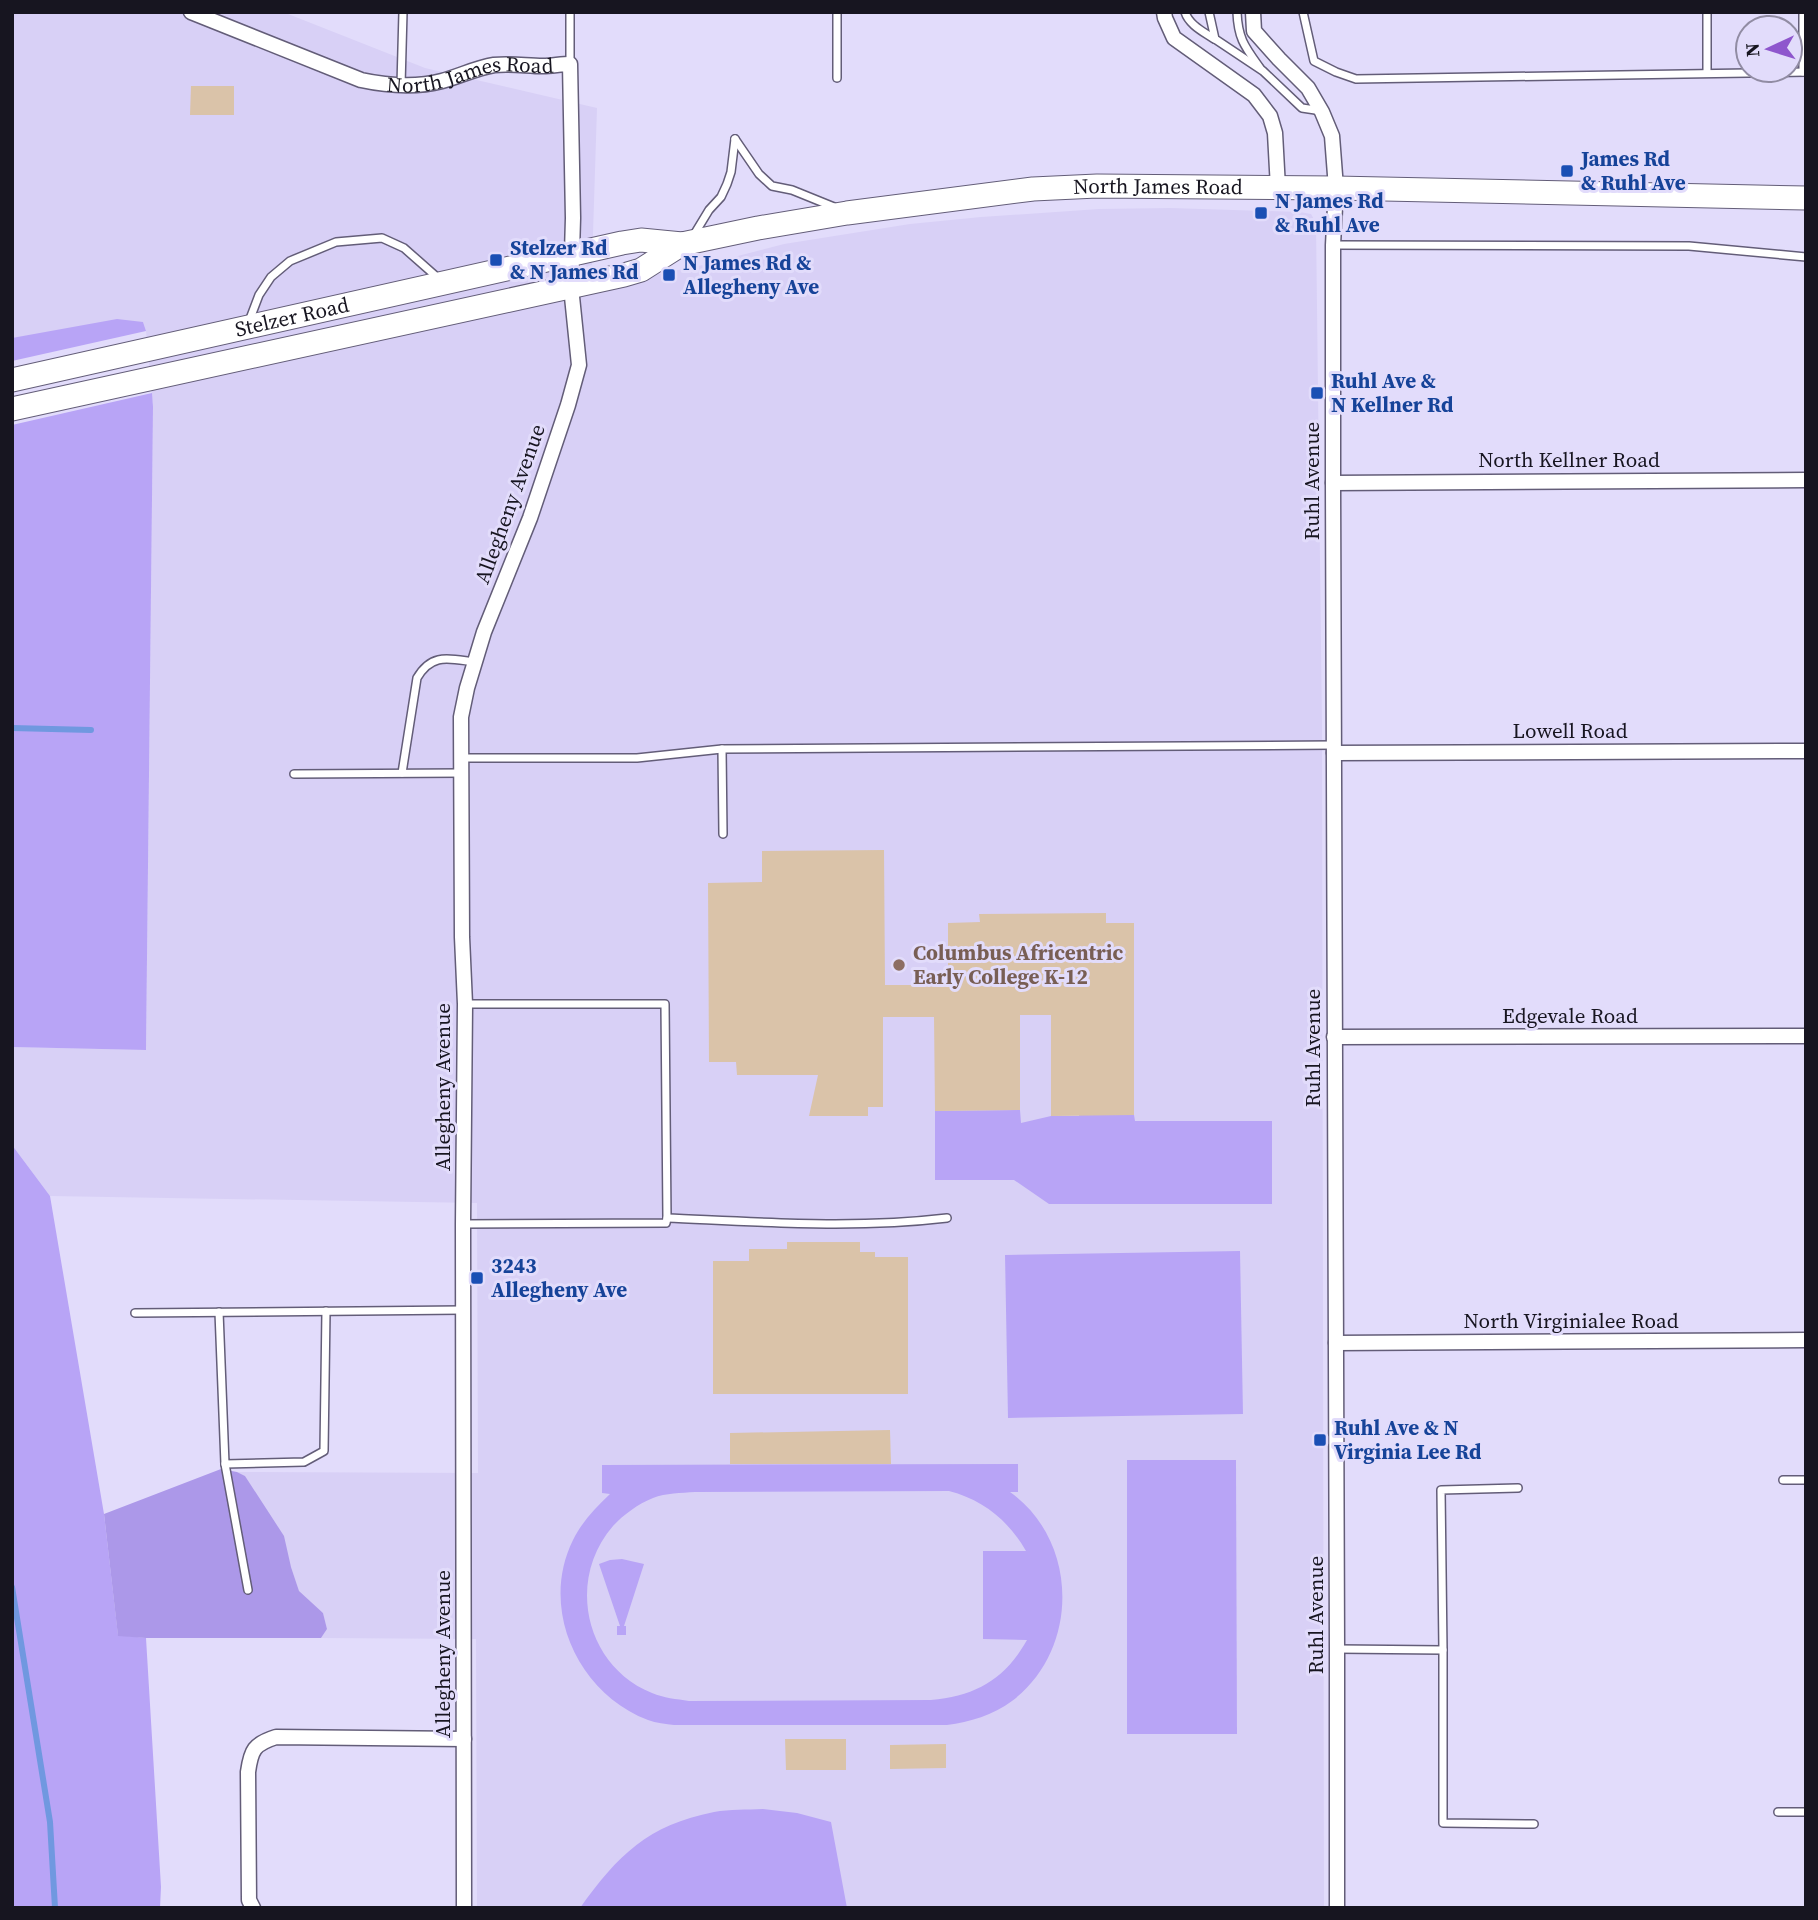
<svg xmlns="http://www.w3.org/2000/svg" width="1818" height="1920" font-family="'Source Serif 4',serif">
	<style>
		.built { fill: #d8d0f6 }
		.green { fill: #b8a4f6; fill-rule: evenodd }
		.forest { fill: #ac98e9 }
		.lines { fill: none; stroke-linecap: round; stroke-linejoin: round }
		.stream { stroke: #7098e0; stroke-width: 6 }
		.building { fill: #dac3a9 }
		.lane-casing { stroke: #635d78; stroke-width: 10 }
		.street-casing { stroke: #635d78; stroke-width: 17 }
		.primary-casing { stroke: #635d78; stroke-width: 25 }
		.lane { stroke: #fff; stroke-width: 7 }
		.street { stroke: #fff; stroke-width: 14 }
		.primary { stroke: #fff; stroke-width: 23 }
		.transit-dot { fill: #1a4fb4; stroke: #e2dcfb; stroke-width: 2.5 }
		.education-dot { fill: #8d6e63; stroke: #e2dcfb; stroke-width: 2.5 }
		.labels { text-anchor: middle; stroke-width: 6; stroke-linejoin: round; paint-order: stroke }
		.street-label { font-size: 21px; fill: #171520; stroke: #e2dcfb }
		.transit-label { font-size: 21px; font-weight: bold; fill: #164399; stroke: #e2dcfb; text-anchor: start }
		.education-label { font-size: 21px; font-weight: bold; fill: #785e54; stroke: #e2dcfb; text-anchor: start }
	</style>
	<rect width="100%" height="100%" fill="#e2dcfb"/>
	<polygon class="built" points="12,12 283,12 425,68 597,108 592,265 587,293 595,287 703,265 784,244 910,224 981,217 1099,209 1170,208 1300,212 1311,214 1316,223 1322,728 1324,1908 477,1908 476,1639 321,1638 327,1629 323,1613 299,1592 291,1567 245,1476 237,1472 478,1473 477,1203 50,1196 12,1145 12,1047 146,1050 153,407 146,331 143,322 12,338"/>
	<g class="green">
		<polygon points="117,319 143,322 146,331 12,361 12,338"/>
		<polygon points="152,393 153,407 146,1050 12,1047 12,425"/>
		<polygon points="1079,1095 1098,1115 1134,1115 1135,1121 1272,1121 1272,1204 1049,1204 1014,1180 935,1180 935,1111 1020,1110 1021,1123 1051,1116 1079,1116"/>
		<polygon points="12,1145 50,1196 104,1514 118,1635 146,1638 161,1887 160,1908 12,1908"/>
		<polygon points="1240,1251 1243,1414 1008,1418 1005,1255"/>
		<polygon points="1127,1460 1236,1460 1237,1734 1127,1734"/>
		<path d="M1018 1464V1492H1010C1079 1541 1080 1650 1012 1701 993 1715 970 1722 947 1725H674C666 1724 656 1723 648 1720 578 1693 539 1609 573 1540 582 1522 595 1508 610 1494L602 1493V1465ZM949 1491C983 1500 1008 1520 1026 1551H983V1639L1027 1640C1005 1679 976 1696 931 1700L689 1701C676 1699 664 1698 652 1693 585 1666 566 1580 613 1526 623 1515 638 1504 653 1498 666 1493 681 1493 695 1492Z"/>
		<polygon points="622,1559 644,1564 624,1626 626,1626 626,1635 617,1635 617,1626 620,1626 599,1564 610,1560"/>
		<path d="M763 1809 797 1813 831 1822 847 1908H580C618 1855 648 1825 714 1812 730 1809 747 1810 763 1809Z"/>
	</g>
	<polygon class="forest" points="221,1469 237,1472 245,1476 284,1536 291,1567 299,1591 323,1613 327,1629 321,1638 146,1638 118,1636 104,1514"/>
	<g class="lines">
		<g class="stream">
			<polyline points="12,728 91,730"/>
			<polyline points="12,1587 50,1822 55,1908"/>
		</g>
	</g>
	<g class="building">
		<polygon points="191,86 234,86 234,115 190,115"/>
		<polygon points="884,850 885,985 948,985 948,923 980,922 979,914 1106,913 1106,923 1134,923 1134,1115 1051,1116 1051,1015 1020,1015 1020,1110 935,1111 934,1017 883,1017 883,1107 868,1107 868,1116 809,1116 818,1075 737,1075 736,1062 709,1062 708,883 762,882 762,851"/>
		<polygon points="787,1242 860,1242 860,1252 875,1252 875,1257 908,1257 908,1394 713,1394 713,1261 749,1261 749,1249 787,1249"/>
		<polygon points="890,1430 891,1464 730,1464 730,1433"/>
		<polygon points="785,1739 846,1739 846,1770 786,1770"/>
		<polygon points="946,1744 946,1768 890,1769 890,1745"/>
	</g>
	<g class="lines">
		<defs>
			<g id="lane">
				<path d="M1185 12C1189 25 1204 32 1214 39"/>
				<polyline points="1209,12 1215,39 1263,71 1302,108 1322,111"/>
				<path d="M1237 12C1238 39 1245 47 1260 68"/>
				<polyline points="1303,12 1314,61 1336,72 1356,79 1806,72"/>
				<polyline points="570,64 570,12"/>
				<polyline points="1803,72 1803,12"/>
				<polyline points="1707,73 1707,12"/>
				<polyline points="837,78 837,12"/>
				<polyline points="401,85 403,12"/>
				<polyline points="735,139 759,174 772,186 792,190 834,207"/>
				<polyline points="692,238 709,210 721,197 727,184 731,172 735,139"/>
				<polyline points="1333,245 1689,246 1806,257"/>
				<polyline points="248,324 259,295 271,277 290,261 336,242 382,238 404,248 438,278"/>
				<polyline points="722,749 723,834"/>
				<polyline points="462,758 637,758 722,749 1334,745"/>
				<path d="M402 773 417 678C432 652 450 659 475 662"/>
				<polyline points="294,774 462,773"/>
				<path d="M667 1218C760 1222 854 1229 947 1218"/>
				<polyline points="463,1224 666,1223 667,1218 665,1004 465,1004"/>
				<polyline points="219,1312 225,1464 304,1462 324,1451 326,1311"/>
				<polyline points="135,1313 463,1310"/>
				<polyline points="225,1464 248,1590"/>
				<polyline points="1783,1480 1806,1480"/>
				<polyline points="1337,1649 1443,1650 1441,1490 1518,1488"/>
				<polyline points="1443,1650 1443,1823 1534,1824"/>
				<polyline points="1778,1812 1806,1812"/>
			</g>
			<g id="street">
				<path id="s1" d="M191 12 361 80C389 86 415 88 442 81 460 76 476 68 494 65 511 63 527 66 543 66 552 66 561 64 570 64L573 218 571 287 579 365 568 405 530 518 484 632 467 688 461 717 462 937 465 1004 463 1224 464 1908"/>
				<polyline points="1164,12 1165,18 1174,38 1254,95 1270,116 1275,133 1278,188"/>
				<polyline points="1253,12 1254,31 1279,59 1308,88 1322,112 1332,136 1336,188 1333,245 1333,483 1337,1649 1337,1908"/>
				<polyline points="1333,483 1806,480"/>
				<polyline points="1334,753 1806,751"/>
				<polyline points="1334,1037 1806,1036"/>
				<polyline points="1336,1343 1806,1340"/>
				<path d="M253 1908 249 1900 248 1772C251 1750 254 1744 276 1737L464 1739"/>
			</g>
			<g id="primary">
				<path id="s2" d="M12 380 622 243 641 240 682 244 758 228 847 213 1033 189 1097 186 1336 188 1806 198"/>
				<polyline points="12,409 624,275 641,270 682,244"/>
			</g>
		</defs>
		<use href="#lane" class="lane-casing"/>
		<use href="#street" class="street-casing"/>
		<use href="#primary" class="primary-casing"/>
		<use href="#lane" class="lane"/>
		<use href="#street" class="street"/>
		<use href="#primary" class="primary"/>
	</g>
	<g class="transit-dot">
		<rect x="1560" y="164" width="14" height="14" rx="3.5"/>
		<rect x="1254" y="206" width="14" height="14" rx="3.5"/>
		<rect x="489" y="253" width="14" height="14" rx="3.5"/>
		<rect x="662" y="268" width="14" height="14" rx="3.5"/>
		<rect x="1310" y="386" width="14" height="14" rx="3.5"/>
		<rect x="470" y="1271" width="14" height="14" rx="3.5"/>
		<rect x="1313" y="1433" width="14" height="14" rx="3.5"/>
	</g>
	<circle class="education-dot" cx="899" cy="965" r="7"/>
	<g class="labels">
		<g class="street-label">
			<text dy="7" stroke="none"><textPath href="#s1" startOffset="294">North James Road</textPath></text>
			<text dy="7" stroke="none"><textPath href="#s2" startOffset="1166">North James Road</textPath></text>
			<text dy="7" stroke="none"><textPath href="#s2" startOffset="287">Stelzer Road</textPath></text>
			<text x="1569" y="467">North Kellner Road</text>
			<text transform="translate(1312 481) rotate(-90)" y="7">Ruhl Avenue</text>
			<text transform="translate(510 504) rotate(-70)" y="7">Allegheny Avenue</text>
			<text x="1570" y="738">Lowell Road</text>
			<text x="1570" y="1023">Edgevale Road</text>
			<text transform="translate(1313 1048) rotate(-90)" y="7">Ruhl Avenue</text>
			<text transform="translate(443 1087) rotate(-90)" y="7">Allegheny Avenue</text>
			<text x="1571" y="1328">North Virginialee Road</text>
			<text transform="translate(1316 1615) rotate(-90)" y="7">Ruhl Avenue</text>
			<text transform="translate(443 1654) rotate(-90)" y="7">Allegheny Avenue</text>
		</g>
		<g class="transit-label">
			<text x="1581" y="166">James Rd<tspan x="1581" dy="24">&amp; Ruhl Ave</tspan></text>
			<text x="1275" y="208">N James Rd<tspan x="1275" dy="24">&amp; Ruhl Ave</tspan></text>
			<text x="510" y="255">Stelzer Rd<tspan x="510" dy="24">&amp; N James Rd</tspan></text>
			<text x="683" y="270">N James Rd &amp;<tspan x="683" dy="24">Allegheny Ave</tspan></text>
			<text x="1331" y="388">Ruhl Ave &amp;<tspan x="1331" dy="24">N Kellner Rd</tspan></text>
			<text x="491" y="1273">3243<tspan x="491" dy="24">Allegheny Ave</tspan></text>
			<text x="1334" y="1435">Ruhl Ave &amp; N<tspan x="1334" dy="24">Virginia Lee Rd</tspan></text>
		</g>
		<g class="education-label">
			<text x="913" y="960">Columbus Africentric<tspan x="913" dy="24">Early College K-12</tspan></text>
		</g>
	</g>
	<rect width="1818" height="1920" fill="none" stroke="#171520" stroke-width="28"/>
	<g transform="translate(1769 49) rotate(266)"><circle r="33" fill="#e2dcfb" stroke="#918ca3" stroke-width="2"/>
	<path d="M0-5L12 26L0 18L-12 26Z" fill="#8e56cd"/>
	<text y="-10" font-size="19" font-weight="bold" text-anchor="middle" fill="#171520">N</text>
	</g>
</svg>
